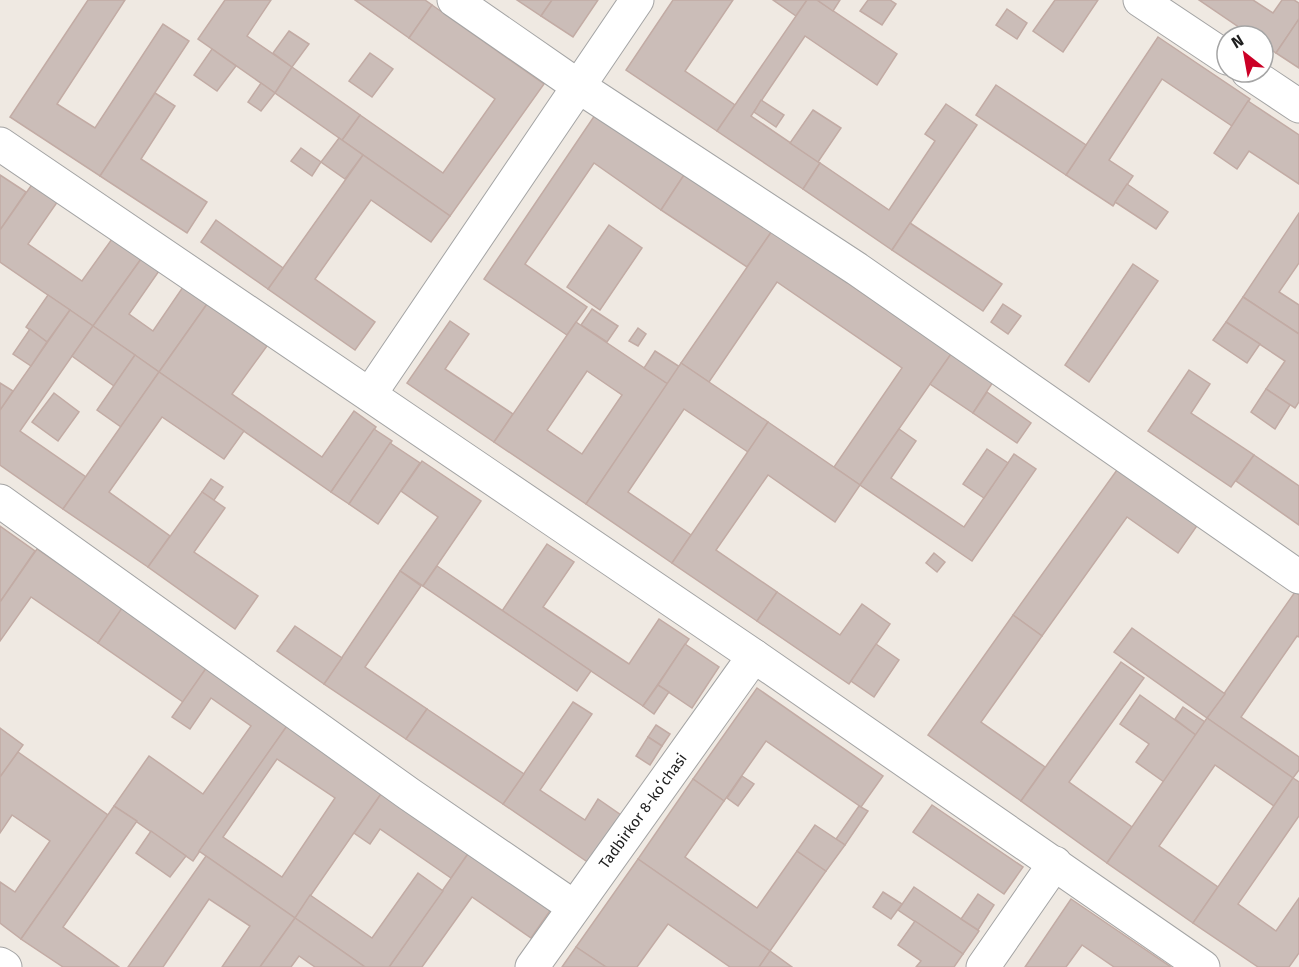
<svg xmlns="http://www.w3.org/2000/svg" width="1299" height="967" font-family="'Fira Sans',sans-serif">
	<style>
		.building { fill: #cbbdb8; stroke: #c2aba4; stroke-width: 1.5; fill-rule: evenodd }
		.lines { fill: none; stroke-linecap: round; stroke-linejoin: round }
		.minor-casing { stroke: #a4a4a4; stroke-width: 35 }
		.minor { stroke: #fff; stroke-width: 33 }
		.labels { text-anchor: middle; stroke-width: 5; stroke-linejoin: round; paint-order: stroke }
		.street-label { font-size: 15px; fill: #1d1d1d; stroke: #fff }
	</style>
	<rect width="100%" height="100%" fill="#efe9e2"/>
	<g class="building">
		<polygon points="88,0 125,0 57,104 95,128 163,24 189,41 100,176 10,117"/>
		<polygon points="225,0 271,0 247,36 292,67 275,93 198,39"/>
		<polygon points="355,0 425,0 432,5 409,38"/>
		<polygon points="517,0 552,0 541,16"/>
		<polygon points="552,0 598,0 573,37 541,16"/>
		<polygon points="673,0 733,0 685,71 735,105 717,131 626,70"/>
		<polygon points="773,0 807,0 796,16"/>
		<polygon points="807,0 817,0 897,54 877,85 805,36 751,116 820,163 803,189 717,131"/>
		<polygon points="817,0 840,0 833,11"/>
		<polygon points="868,0 890,0 896,4 882,25 860,11"/>
		<polygon points="1055,0 1098,0 1063,52 1033,31"/>
		<polygon points="1199,0 1253,0 1273,13 1282,0 1294,0 1299,3 1299,19 1276,53 1263,44 1263,36 1252,36"/>
		<polygon points="432,5 544,84 450,216 342,140 360,115 443,173 495,99 409,38"/>
		<polygon points="1007,9 1027,23 1017,39 996,25"/>
		<polygon points="1299,19 1299,68 1276,53"/>
		<polygon points="289,31 309,44 292,67 273,53"/>
		<polygon points="1158,37 1250,99 1232,126 1162,79 1109,160 1133,176 1113,206 1066,175"/>
		<polygon points="212,49 236,66 217,91 194,75"/>
		<polygon points="370,53 393,69 372,97 349,81"/>
		<polygon points="292,67 360,115 342,140 275,93"/>
		<polygon points="261,83 275,93 261,111 248,102"/>
		<polygon points="996,85 1086,145 1066,175 976,115"/>
		<polygon points="155,93 175,106 141,159 207,202 187,233 100,176"/>
		<polygon points="761,100 784,115 776,127 754,112"/>
		<polygon points="1248,101 1299,135 1299,184 1249,151 1237,169 1214,153"/>
		<polygon points="946,104 977,125 892,250 803,189 820,163 889,210 935,141 925,134"/>
		<polygon points="813,110 841,128 818,162 790,143"/>
		<polygon points="595,115 684,175 661,210 594,163 525,264 587,307 567,335 484,279"/>
		<polygon points="339,138 363,155 345,179 321,162"/>
		<polygon points="301,148 321,162 312,176 291,161"/>
		<polygon points="363,155 450,216 431,242 371,200 315,279 375,322 355,350 268,289"/>
		<polygon points="0,175 26,192 0,230"/>
		<polygon points="684,175 772,231 747,267 661,210"/>
		<polygon points="33,183 58,201 28,244 82,281 112,239 141,259 93,326 0,262 0,230"/>
		<polygon points="1127,184 1168,212 1156,229 1115,202"/>
		<polygon points="1299,213 1299,263 1279,292 1299,305 1299,334 1243,297"/>
		<polygon points="216,220 283,268 268,289 201,242"/>
		<polygon points="910,223 1002,284 983,311 892,250"/>
		<polygon points="609,225 642,248 600,310 567,287"/>
		<polygon points="772,231 951,354 860,485 834,467 902,368 777,282 709,382 681,363"/>
		<polygon points="141,259 159,271 129,314 153,331 183,287 207,304 159,372 93,326"/>
		<polygon points="1133,264 1158,281 1089,382 1065,365"/>
		<polygon points="48,295 70,310 47,342 26,327"/>
		<polygon points="1243,297 1299,334 1299,402 1295,408 1266,389 1285,361 1226,322"/>
		<polygon points="207,304 267,346 232,394 322,457 354,411 376,427 331,492 159,372"/>
		<polygon points="1003,304 1021,316 1008,334 991,322"/>
		<polygon points="592,309 618,326 607,342 581,325"/>
		<polygon points="70,310 93,326 20,431 86,477 63,509 0,465 0,410"/>
		<polygon points="450,321 469,334 445,369 513,414 494,442 407,383"/>
		<path d="M576 322 668 384 586 504 494 442ZM587 371 622 395 582 454 547 430Z"/>
		<polygon points="1226,322 1260,344 1247,363 1213,340"/>
		<polygon points="93,326 135,355 114,386 72,356"/>
		<polygon points="638,328 646,334 638,346 629,341"/>
		<polygon points="30,329 47,342 31,366 13,354"/>
		<polygon points="655,351 680,367 668,384 644,368"/>
		<polygon points="951,354 993,382 973,413 930,384"/>
		<polygon points="135,355 159,372 121,427 97,410"/>
		<polygon points="681,363 768,422 748,452 684,409 628,492 691,535 672,563 586,504"/>
		<polygon points="1189,370 1210,384 1191,413 1254,455 1231,487 1148,431"/>
		<polygon points="159,372 244,431 224,459 162,417 109,492 170,536 148,567 63,509"/>
		<polygon points="0,383 13,391 0,410"/>
		<polygon points="1266,389 1290,405 1275,429 1251,412"/>
		<polygon points="987,392 1031,423 1017,443 973,413"/>
		<polygon points="54,393 79,412 58,441 32,422"/>
		<polygon points="768,422 860,485 835,522 768,475 716,550 777,592 757,621 672,563"/>
		<polygon points="374,429 392,441 349,504 331,492"/>
		<polygon points="899,429 916,441 891,478 964,527 1014,454 1036,469 972,561 860,485"/>
		<polygon points="390,443 420,463 378,524 349,504"/>
		<polygon points="987,449 1008,463 984,498 963,484"/>
		<polygon points="1254,455 1299,486 1299,525 1236,481"/>
		<polygon points="422,461 481,501 423,586 400,571 438,517 401,491"/>
		<polygon points="1122,463 1201,520 1178,553 1127,517 1042,636 1013,615"/>
		<polygon points="211,479 223,487 214,500 202,492"/>
		<polygon points="202,492 225,508 194,552 258,596 235,629 148,567"/>
		<polygon points="0,526 35,551 0,602"/>
		<polygon points="547,544 574,562 543,607 629,664 659,619 689,639 643,706 502,611"/>
		<polygon points="37,549 123,608 98,643 31,597 0,641 0,602"/>
		<polygon points="934,553 945,562 937,572 926,563"/>
		<polygon points="437,566 591,671 577,691 423,586"/>
		<polygon points="400,571 421,586 365,667 427,709 406,739 324,684"/>
		<polygon points="777,592 840,635 862,604 890,624 849,684 757,621"/>
		<polygon points="1295,592 1299,595 1299,637 1297,636 1241,717 1299,757 1299,770 1293,778 1207,718"/>
		<polygon points="122,608 207,667 183,702 98,643"/>
		<polygon points="1013,615 1042,636 981,722 1045,767 1021,801 928,735"/>
		<polygon points="295,626 342,658 324,684 277,651"/>
		<polygon points="1132,628 1225,694 1207,718 1114,652"/>
		<polygon points="685,644 719,667 692,708 658,685"/>
		<polygon points="876,644 899,660 874,697 851,681"/>
		<polygon points="1121,662 1144,678 1069,782 1132,827 1107,863 1021,801"/>
		<polygon points="207,667 289,723 193,861 114,806 149,756 203,794 251,726 211,698 190,729 172,717"/>
		<polygon points="658,685 669,692 654,714 643,706"/>
		<polygon points="757,688 883,776 861,807 766,741 724,801 693,779"/>
		<polygon points="1140,695 1196,735 1164,782 1136,762 1149,744 1120,724"/>
		<polygon points="573,702 592,714 540,790 585,820 598,799 621,815 589,863 503,804"/>
		<polygon points="1183,707 1205,722 1196,735 1175,719"/>
		<polygon points="427,709 524,774 503,804 406,739"/>
		<polygon points="1207,718 1293,778 1274,806 1215,765 1159,846 1218,887 1193,923 1107,863"/>
		<path d="M289 723 383 791 295 918 199 851ZM277 759 335 798 282 877 223 837Z"/>
		<polygon points="656,725 670,734 662,746 648,737"/>
		<polygon points="0,728 23,745 0,777"/>
		<polygon points="648,737 662,746 650,765 636,756"/>
		<polygon points="18,752 108,815 21,939 0,923 0,882 15,892 50,841 12,815 0,833 0,777"/>
		<polygon points="742,776 754,784 738,806 727,798"/>
		<polygon points="1293,778 1299,782 1299,816 1238,904 1276,931 1299,898 1299,953 1289,967 1258,967 1193,923"/>
		<polygon points="693,779 724,801 685,857 757,908 797,851 826,871 770,951 638,859"/>
		<polygon points="383,791 470,851 451,878 380,829 370,844 354,833"/>
		<polygon points="932,805 1023,867 1004,894 913,832"/>
		<polygon points="114,806 137,821 63,927 119,967 63,967 21,939"/>
		<polygon points="859,806 868,811 845,845 836,839"/>
		<polygon points="815,825 845,845 826,871 797,851"/>
		<polygon points="151,831 186,856 170,877 136,853"/>
		<polygon points="470,851 552,908 531,938 472,897 422,967 389,967"/>
		<polygon points="206,856 295,918 260,967 222,967 250,926 209,899 163,967 128,967"/>
		<polygon points="638,859 770,951 759,967 730,967 668,924 637,967 606,967 576,947"/>
		<polygon points="418,873 443,891 389,967 365,967 295,918 310,895 372,938"/>
		<polygon points="914,887 979,931 963,954 898,910"/>
		<polygon points="883,892 902,904 891,919 873,907"/>
		<polygon points="978,894 994,905 978,930 961,919"/>
		<polygon points="1071,899 1171,967 1114,967 1082,945 1066,967 1025,967"/>
		<polygon points="295,918 365,967 315,967 299,956 291,967 260,967"/>
		<polygon points="915,921 963,954 954,967 916,967 921,961 898,945"/>
		<polygon points="576,947 606,967 562,967"/>
		<polygon points="770,951 792,967 759,967"/>
	</g>
	<g class="lines">
		<defs>
			<g id="minor">
				<polyline points="454,0 578,86 857,269 1299,577"/>
				<polyline points="1140,0 1227,58"/>
				<polyline points="1248,72 1299,106"/>
				<polyline points="0,144 754,656 1203,967"/>
				<polyline points="370,394 637,0"/>
				<polyline points="0,501 409,794 574,907"/>
				<polyline points="0,964 5,967"/>
				<polyline points="532,967 754,656"/>
				<polyline points="983,967 1055,863"/>
			</g>
		</defs>
		<use href="#minor" class="minor-casing"/>
		<use href="#minor" class="minor"/>
	</g>
	<g class="labels">
		<g class="street-label">
			<text transform="translate(643 811) rotate(-54)" y="5">Tadbirkor 8-koʻchasi</text>
		</g>
	</g>
	<g transform="translate(1245 54) rotate(329)"><circle r="28" fill="#ffffff" stroke="#a5a5a5" stroke-width="1.5"/>
	<path d="M0-4.5L10 22L0 15L-10 22Z" fill="#cb0026"/>
	<text y="-9" font-size="16" font-weight="bold" text-anchor="middle" fill="#1d1d1d">N</text>
	</g>
</svg>
